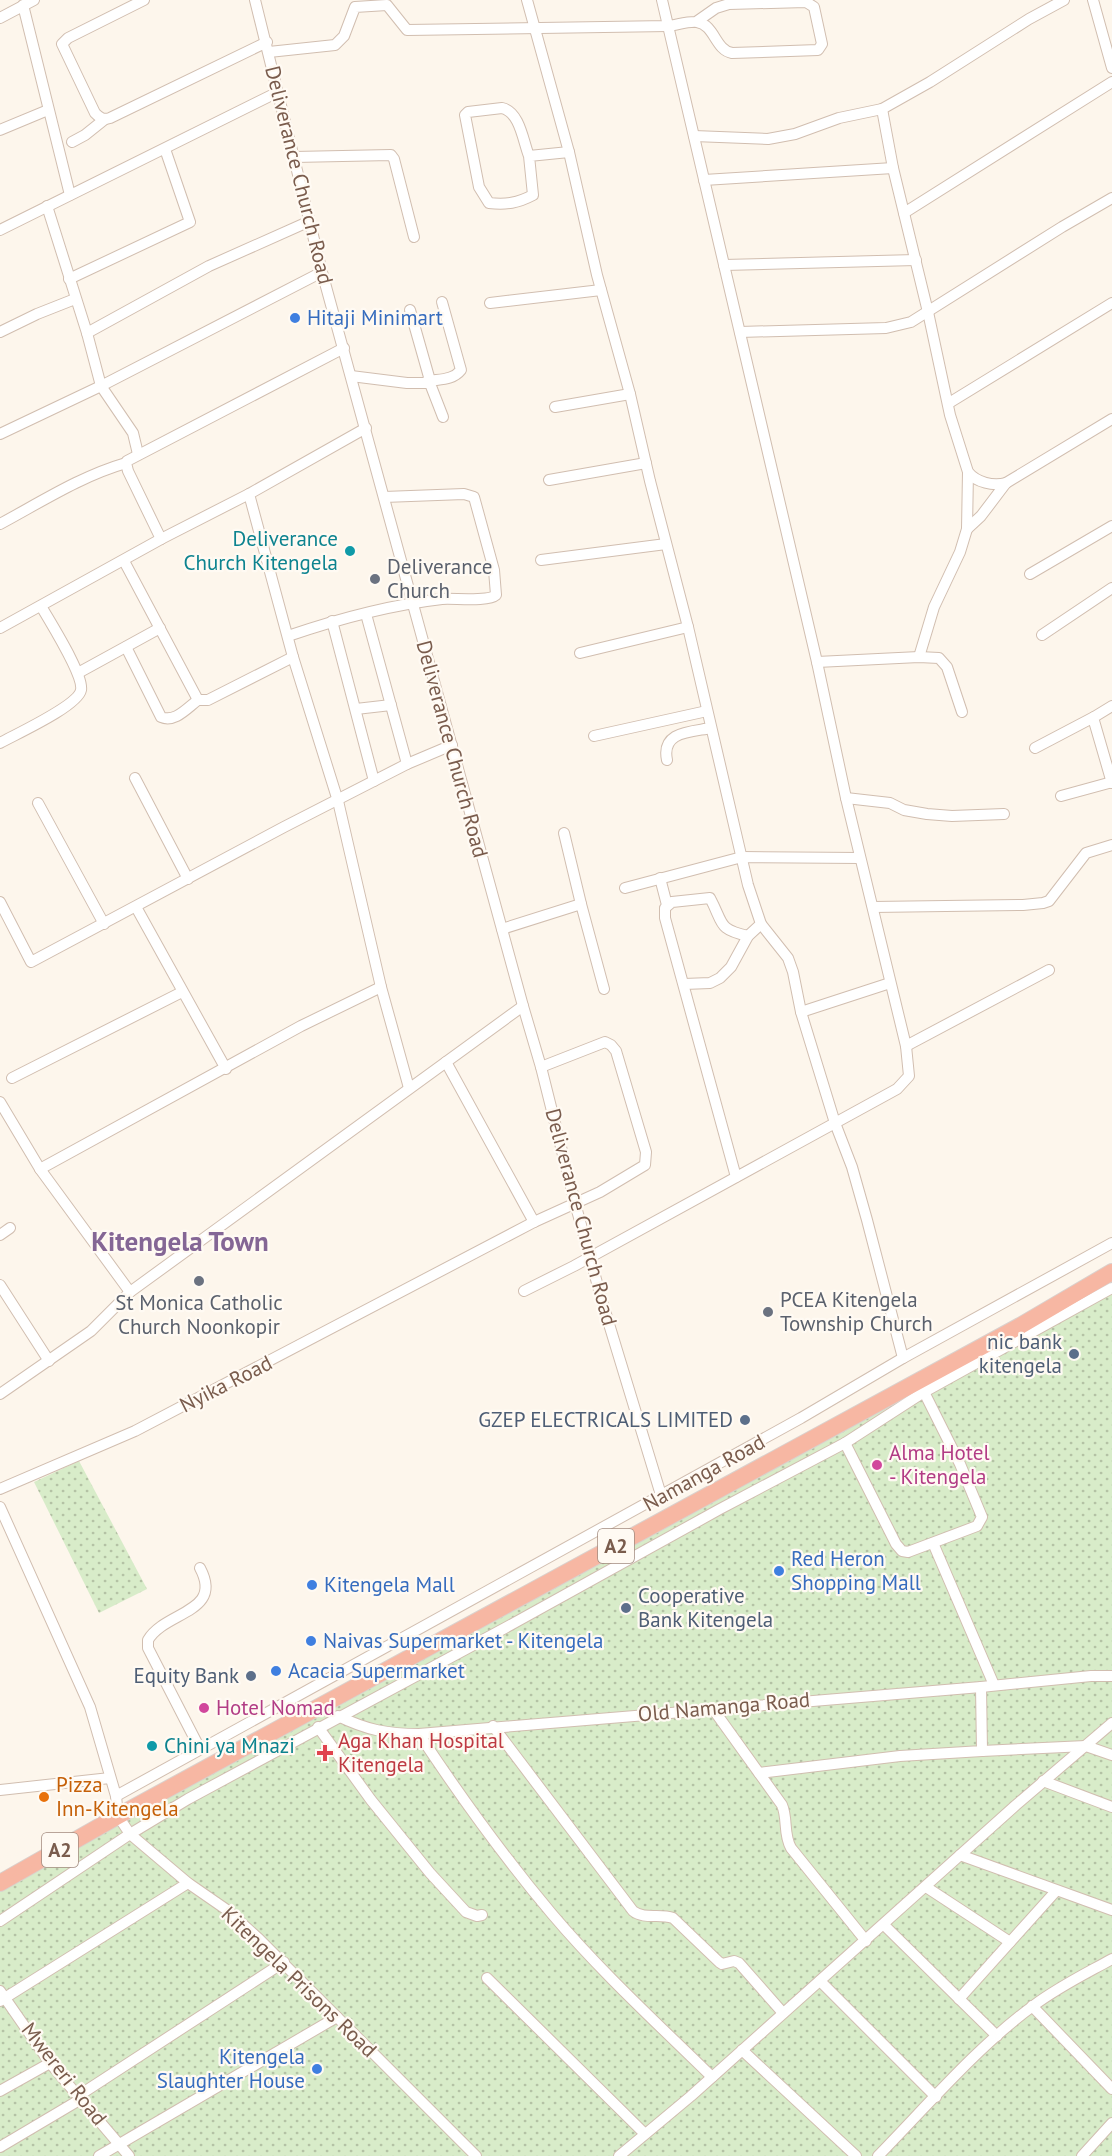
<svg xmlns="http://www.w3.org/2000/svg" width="1112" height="2156" font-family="'PT Sans',sans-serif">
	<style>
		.green { fill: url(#green-dots) }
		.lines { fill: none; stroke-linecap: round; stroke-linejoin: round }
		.minor-casing { stroke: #d1beb0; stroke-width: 12 }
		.highway-casing { stroke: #dad1cd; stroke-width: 18 }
		.minor { stroke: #fff; stroke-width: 10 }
		.highway { stroke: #f7b7a3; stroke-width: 16 }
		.shop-dot { fill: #3f7fe0; stroke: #fffaf3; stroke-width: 2 }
		.culture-dot { fill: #0f9aa8; stroke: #fffaf3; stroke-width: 2 }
		.worship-dot { fill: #6b7280; stroke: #fffaf3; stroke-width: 2 }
		.service-dot { fill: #5c6f8a; stroke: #fffaf3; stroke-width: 2 }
		.hotel-dot { fill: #d1479c; stroke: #fffaf3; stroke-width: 2 }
		.health-dot { fill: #e0444e; stroke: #fffaf3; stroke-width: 2 }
		.food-dot { fill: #e8710a; stroke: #fffaf3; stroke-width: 2 }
		.labels { text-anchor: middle; stroke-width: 4.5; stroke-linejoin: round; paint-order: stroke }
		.shield { fill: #fffaf3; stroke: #a28b7f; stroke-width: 1.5 }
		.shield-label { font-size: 20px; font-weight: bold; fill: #7a5c4d }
		.street-label { font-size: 21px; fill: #7a5c4d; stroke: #fffaf3 }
		.shop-label { font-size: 21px; fill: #366cbe; stroke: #fffaf3; text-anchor: start }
		.culture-label { font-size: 21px; fill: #0d838f; stroke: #fffaf3; text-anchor: end }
		.worship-label { font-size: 21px; fill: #5b616d; stroke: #fffaf3; text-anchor: start }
		.service-label { font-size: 21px; fill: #4e5e75; stroke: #fffaf3; text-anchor: end }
		.hotel-label { font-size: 21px; fill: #b23c85; stroke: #fffaf3; text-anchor: start }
		.health-label { font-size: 21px; fill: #be3a42; stroke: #fffaf3; text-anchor: start }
		.food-label { font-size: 21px; fill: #c56008; stroke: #fffaf3; text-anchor: start }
		.district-label { font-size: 27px; font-weight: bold; fill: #846695; stroke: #fffaf3 }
	</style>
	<defs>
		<pattern id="green-dots" width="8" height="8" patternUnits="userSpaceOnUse" patternTransform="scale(1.5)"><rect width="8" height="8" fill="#d8ecc9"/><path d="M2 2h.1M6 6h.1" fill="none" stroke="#b4c2a5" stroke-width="1.8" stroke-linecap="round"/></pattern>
	</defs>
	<rect width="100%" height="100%" fill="#fdf6ec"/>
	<g class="green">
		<polygon points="1112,1275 1112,2156 0,2156 0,1883"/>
		<polygon points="79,1461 147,1589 99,1613 34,1482"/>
	</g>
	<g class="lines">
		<defs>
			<g id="minor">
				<path d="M144 0 68 38 62 44 95 113C100 118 103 120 110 118L267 42"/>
				<polyline points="255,0 322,272 523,1006 541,1067 575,1203 602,1301 661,1495"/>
				<polyline points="527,0 569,152 597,275 630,394 650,481 688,627 748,885 761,924 748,936 731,967 720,978 710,983 684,984"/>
				<polyline points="1093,0 1112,68"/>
				<polyline points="23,5 70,195"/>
				<polyline points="0,18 34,0"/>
				<path d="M269 52 335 45 344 36 355 7 387 5 407 30 668 26C677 25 688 21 697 22 715 25 715 50 732 53L818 50 822 44 814 7 806 2 729 4 716 8 696 22"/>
				<path d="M882 109 893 168 928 312 950 415 968 472C977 483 993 486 1006 483"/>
				<polyline points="0,130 48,110"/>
				<polyline points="694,136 768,139 795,134 839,118 882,109 930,82 1029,19 1064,0"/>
				<polyline points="72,142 85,135 105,119"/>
				<path d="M529 156C523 141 520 112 502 108L468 112 465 115 479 187 489 203C506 205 518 203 533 195L529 156 569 152"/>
				<polyline points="294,157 391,155 394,159 414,237"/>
				<polyline points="704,180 893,168"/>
				<polyline points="47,206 87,333 101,386 133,433 138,454"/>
				<polyline points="904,213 1112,82"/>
				<polyline points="0,230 278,92"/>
				<polyline points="724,265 916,260"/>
				<polyline points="69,279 190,222 165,149"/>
				<path d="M442 302 461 370C453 380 441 379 429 381L443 417"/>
				<polyline points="490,303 601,290"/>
				<polyline points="0,332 37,314 75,299"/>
				<polyline points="740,332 886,328 911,322 1062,227 1112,198"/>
				<polyline points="87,333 209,266 310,221"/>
				<polyline points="351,376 407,383 427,383 429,377 410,310"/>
				<polyline points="949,403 1112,303"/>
				<polyline points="555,407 630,394"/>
				<polyline points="0,434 101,386 322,272"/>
				<polyline points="549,480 646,463"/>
				<polyline points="249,494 293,657 338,801 381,987 409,1088"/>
				<path d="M0 524C41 502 81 476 126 463"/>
				<polyline points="967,529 981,516 1006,483 1112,419"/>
				<polyline points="161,539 128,471 126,463 127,461 344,348"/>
				<polyline points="541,560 666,544"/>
				<polyline points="124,561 198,700 208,700 293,657"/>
				<polyline points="1030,574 1112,526"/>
				<polyline points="366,614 407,764"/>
				<polyline points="332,621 374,781"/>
				<polyline points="0,628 161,539 249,494 366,428"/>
				<polyline points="1042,635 1112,588"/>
				<path d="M288 636C338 619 389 605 442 599 454 598 488 602 496 595L494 570 474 497 464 494 384 497"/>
				<path d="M126 647 161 717C175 723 187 708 198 700"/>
				<polyline points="580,653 688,627"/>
				<polyline points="919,657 934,607 960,552 967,529 968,472"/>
				<polyline points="817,662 919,657 939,658 947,667 962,712"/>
				<polyline points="78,673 160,628"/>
				<polyline points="1112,706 1094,717 1094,721 1112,783"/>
				<polyline points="356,709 391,705"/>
				<polyline points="594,736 707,711"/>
				<path d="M0 743C16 734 78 706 81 690 84 675 50 622 41 606"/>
				<polyline points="1035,748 1094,717"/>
				<path d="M667 760C661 731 691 732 711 728"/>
				<polyline points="135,778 188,879"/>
				<polyline points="1061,796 1112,782"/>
				<polyline points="846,798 890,803 904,810 927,814 952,816 1004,814"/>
				<polyline points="38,803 104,924"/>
				<polyline points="564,833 581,904"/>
				<polyline points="660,878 667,905"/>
				<polyline points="625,888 742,857 860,858"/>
				<polyline points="0,902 31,962 284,827 407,764 452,745"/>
				<polyline points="136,907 226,1069"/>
				<polyline points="873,907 1023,905 1043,903 1049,901 1086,853 1112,845"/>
				<polyline points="761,924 788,958 793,972 801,1012 835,1123 852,1167 867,1220 903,1358"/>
				<polyline points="502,929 581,904 604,989"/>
				<polyline points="801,1012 890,983"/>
				<polyline points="906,1046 1049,970"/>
				<polyline points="446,1062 534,1222"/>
				<polyline points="12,1078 182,992"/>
				<polyline points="0,1102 40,1169 130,1292"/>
				<polyline points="40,1169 301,1026 381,987"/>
				<path d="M736 1177 665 918V908L672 902 710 898C724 924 717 929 748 936"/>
				<polyline points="0,1235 10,1228"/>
				<polyline points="0,1285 49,1361"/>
				<polyline points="524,1291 574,1266 897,1089 909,1076 906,1046 846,798 817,662 662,0"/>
				<polyline points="0,1394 91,1331 130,1292 523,1006"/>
				<polyline points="845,1443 896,1544 902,1551 908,1552 977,1526 982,1517 960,1464 924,1392"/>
				<polyline points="0,1489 135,1431 534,1222 600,1192 645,1165 646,1152 616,1051 611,1045 605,1042 541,1067"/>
				<polyline points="0,1507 90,1707 116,1796 118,1816 130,1834 188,1883 227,1910 259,1939 476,2156"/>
				<polyline points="933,1543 994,1685"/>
				<path d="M713 1709 782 1805C788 1819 783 1834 791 1848L866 1941"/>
				<path d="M338 1716C367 1730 387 1734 419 1734L981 1687 1091 1676H1112"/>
				<path d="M493 1726 633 1911C645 1920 659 1913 673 1918L719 1962 722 1964 734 1961 739 1963 783 2013"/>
				<polyline points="318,1727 371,1800 430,1873 466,1912 477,1916 482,1915"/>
				<path d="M419 1734C460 1796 504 1857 552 1914 601 1972 658 2024 712 2077"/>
				<path d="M200 1749 148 1648V1640C165 1611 224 1613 200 1568"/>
				<polyline points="982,1751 1086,1746 1112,1755"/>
				<polyline points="759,1773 900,1756 982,1751 981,1687"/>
				<polyline points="1043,1781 1112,1807"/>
				<polyline points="0,1790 110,1778"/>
				<polyline points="116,1796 801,1418 903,1358 1112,1243"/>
				<polyline points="960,1855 1112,1910"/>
				<polyline points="926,1887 1010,1942"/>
				<polyline points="0,1921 130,1834 188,1799 505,1628 720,1509 845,1443 924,1392 1112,1288"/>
				<polyline points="884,1925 997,2036"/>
				<polyline points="487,1978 644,2133"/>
				<polyline points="820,1981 936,2097"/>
				<polyline points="0,1991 50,2063 129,2156"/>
				<polyline points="959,1999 1056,1891"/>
				<polyline points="0,2001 188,1883"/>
				<polyline points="1032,2006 1112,2089"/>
				<polyline points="742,2050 856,2156"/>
				<polyline points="0,2091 50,2063"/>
				<polyline points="78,2096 284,1962"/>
				<polyline points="0,2147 81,2099"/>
				<polyline points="99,2156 337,2017"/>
				<polyline points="619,2156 691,2096 1016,1805 1112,1723"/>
				<path d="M878 2156C926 2107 978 2046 1033 2006 1058 1987 1085 1974 1112 1959"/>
				<polyline points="1082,2156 1112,2123"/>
			</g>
			<polyline id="highway" points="0,1883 118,1816 1020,1326 1112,1272"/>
		</defs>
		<use href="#minor" class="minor-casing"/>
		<use href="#highway" class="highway-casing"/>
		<use href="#minor" class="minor"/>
		<use href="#highway" class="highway"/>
	</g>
	<g class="shop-dot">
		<circle cx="295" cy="318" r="6"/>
		<circle cx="779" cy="1571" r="6"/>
		<circle cx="312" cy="1585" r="6"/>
		<circle cx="311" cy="1641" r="6"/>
		<circle cx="276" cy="1671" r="6"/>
		<circle cx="317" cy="2069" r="6"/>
	</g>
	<g class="culture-dot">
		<circle cx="350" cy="551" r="6"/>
		<circle cx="152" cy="1746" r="6"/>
	</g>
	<g class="worship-dot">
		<circle cx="375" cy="579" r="6"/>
		<circle cx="199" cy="1281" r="6"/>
		<circle cx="768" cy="1312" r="6"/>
	</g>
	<g class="service-dot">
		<circle cx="1074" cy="1354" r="6"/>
		<circle cx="745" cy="1420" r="6"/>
		<circle cx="626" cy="1608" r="6"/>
		<circle cx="251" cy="1676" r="6"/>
	</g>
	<g class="hotel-dot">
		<circle cx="877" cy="1465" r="6"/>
		<circle cx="204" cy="1708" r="6"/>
	</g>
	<path class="health-dot" d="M322 1744h6v6h6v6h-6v6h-6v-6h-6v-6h6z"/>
	<circle class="food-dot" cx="44" cy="1797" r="6"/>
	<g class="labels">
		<g class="shield">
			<rect x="598" y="1529" width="36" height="34" rx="4.5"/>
			<rect x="42" y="1833" width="36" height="34" rx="4.5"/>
		</g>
		<g class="shield-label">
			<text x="616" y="1553">A2</text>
			<text x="60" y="1857">A2</text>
		</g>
		<g class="street-label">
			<text transform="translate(299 175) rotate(76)" y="7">Deliverance Church Road</text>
			<text transform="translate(452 749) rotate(75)" y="7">Deliverance Church Road</text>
			<text transform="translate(581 1217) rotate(75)" y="7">Deliverance Church Road</text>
			<text transform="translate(226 1384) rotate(-27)" y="7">Nyika Road</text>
			<text transform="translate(704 1473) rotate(-29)" y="7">Namanga Road</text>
			<text transform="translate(724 1707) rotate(-5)" y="7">Old Namanga Road</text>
			<text transform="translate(299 1982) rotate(44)" y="7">Kitengela Prisons Road</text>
			<text transform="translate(64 2074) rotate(52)" y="7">Mwereri Road</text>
		</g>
		<g class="shop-label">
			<text x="307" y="325">Hitaji Minimart</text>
			<text x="791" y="1566">Red Heron<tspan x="791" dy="24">Shopping Mall</tspan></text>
			<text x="324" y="1592">Kitengela Mall</text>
			<text x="323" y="1648">Naivas Supermarket - Kitengela</text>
			<text x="288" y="1678">Acacia Supermarket</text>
			<text x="305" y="2064" text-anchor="end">Kitengela<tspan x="305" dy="24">Slaughter House</tspan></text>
		</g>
		<g class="culture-label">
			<text x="338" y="546">Deliverance<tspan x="338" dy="24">Church Kitengela</tspan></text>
			<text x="164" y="1753" text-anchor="start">Chini ya Mnazi</text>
		</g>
		<g class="worship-label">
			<text x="387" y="574">Deliverance<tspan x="387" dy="24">Church</tspan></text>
			<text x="780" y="1307">PCEA Kitengela<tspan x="780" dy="24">Township Church</tspan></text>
			<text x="199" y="1310" text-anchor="middle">St Monica Catholic<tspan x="199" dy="24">Church Noonkopir</tspan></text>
		</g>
		<g class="service-label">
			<text x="1062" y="1349">nic bank<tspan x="1062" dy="24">kitengela</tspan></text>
			<text x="733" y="1427">GZEP ELECTRICALS LIMITED</text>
			<text x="638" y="1603" text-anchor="start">Cooperative<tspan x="638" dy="24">Bank Kitengela</tspan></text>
			<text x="239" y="1683">Equity Bank</text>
		</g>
		<g class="hotel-label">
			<text x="889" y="1460">Alma Hotel<tspan x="889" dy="24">- Kitengela</tspan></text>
			<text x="216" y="1715">Hotel Nomad</text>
		</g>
		<g class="health-label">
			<text x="338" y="1748">Aga Khan Hospital<tspan x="338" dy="24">Kitengela</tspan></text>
		</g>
		<g class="food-label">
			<text x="56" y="1792">Pizza<tspan x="56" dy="24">Inn-Kitengela</tspan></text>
		</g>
		<g class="district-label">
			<text x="180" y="1251">Kitengela Town</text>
		</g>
	</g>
</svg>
